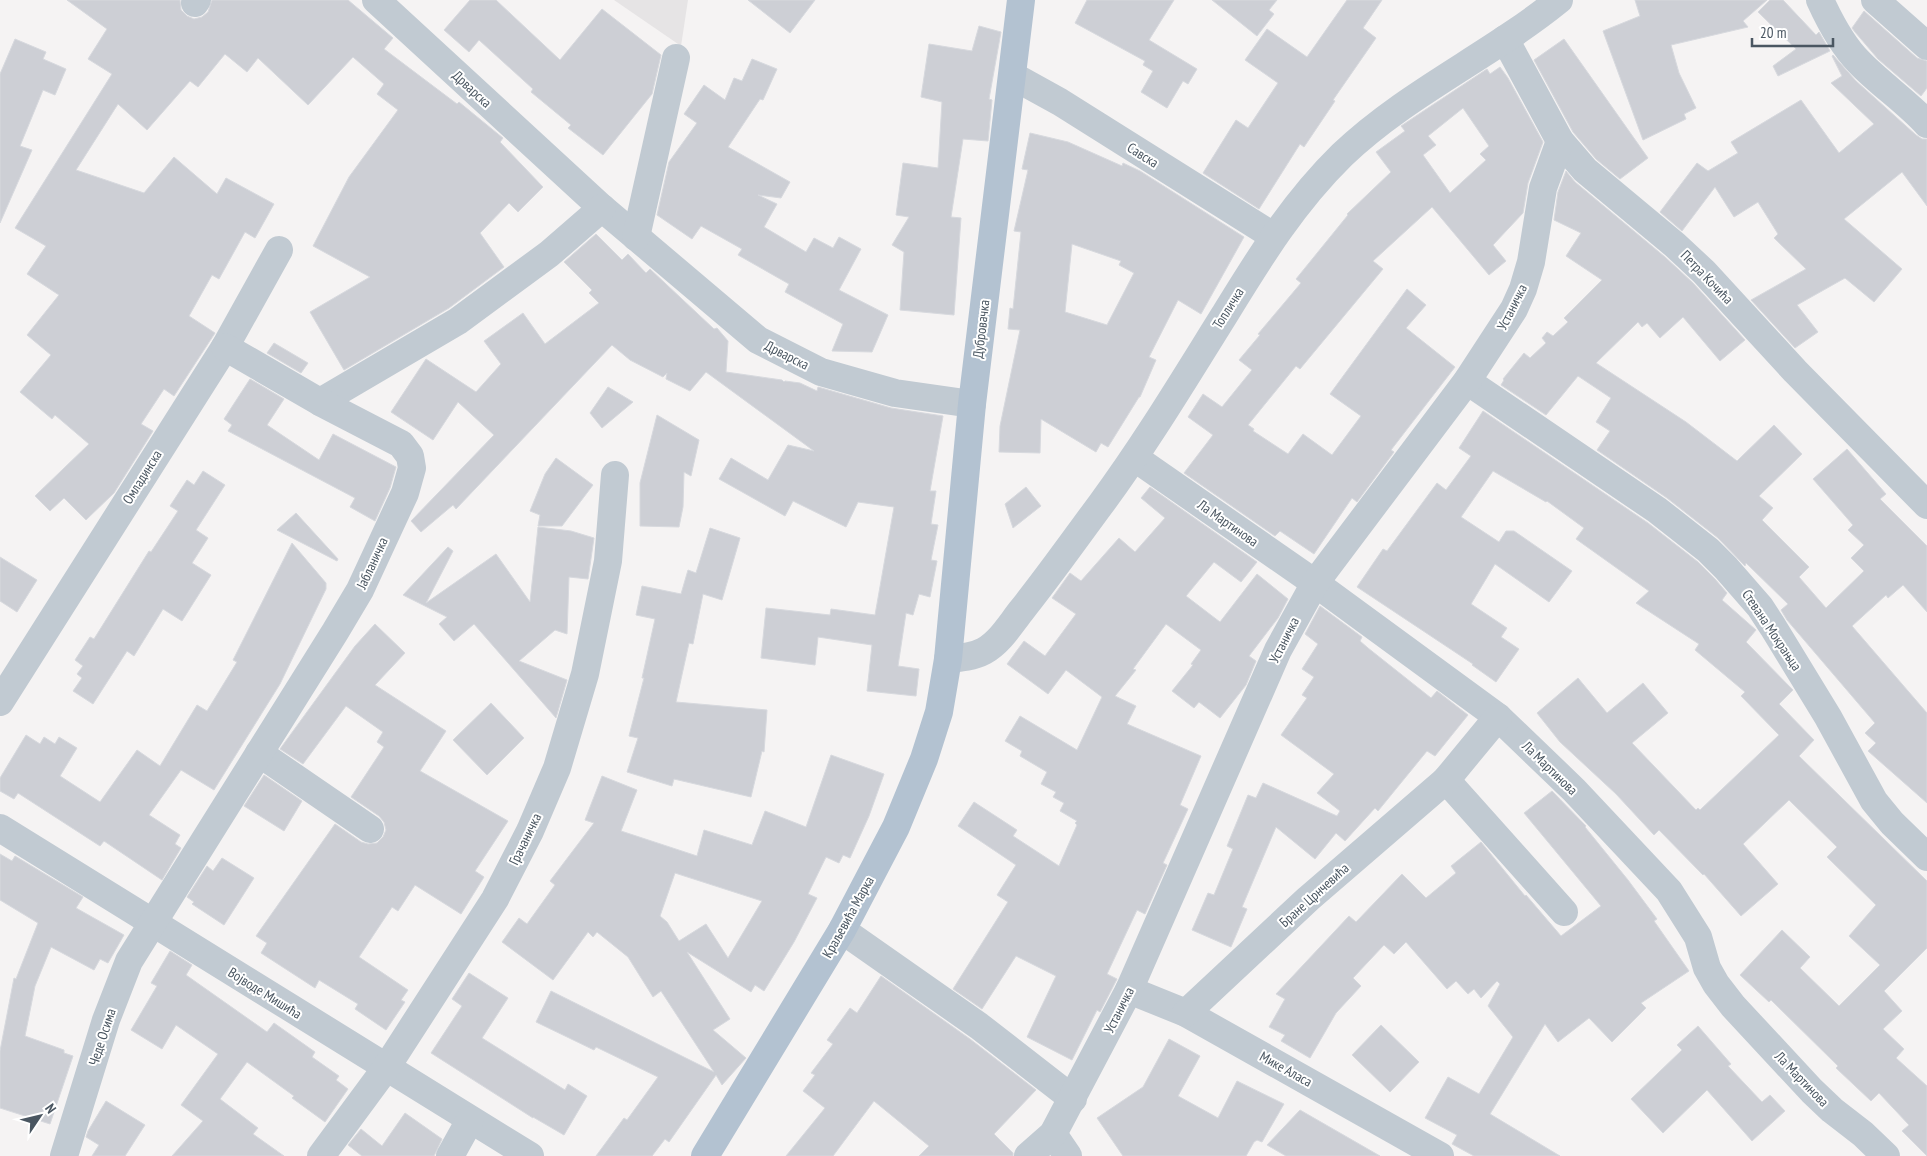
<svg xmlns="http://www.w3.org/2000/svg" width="1927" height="1156" font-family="'PT Sans Narrow',sans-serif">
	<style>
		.education { fill: #e6e4e5 }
		.building { fill: #cdcfd5; stroke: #d7d9de; fill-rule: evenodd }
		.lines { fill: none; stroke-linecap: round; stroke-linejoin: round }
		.minor { stroke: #c1cad2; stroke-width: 28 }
		.major { stroke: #b3c2d1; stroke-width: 28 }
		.labels { text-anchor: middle; stroke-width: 4; stroke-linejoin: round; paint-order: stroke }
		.street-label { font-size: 14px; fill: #4a5661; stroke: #fff }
	</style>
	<rect width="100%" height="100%" fill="#f5f3f3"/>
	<polygon class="education" points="614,0 688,0 681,46"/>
	<g class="building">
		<polygon points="67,0 180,0 181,10 187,16 194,19 202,17 208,12 212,0 348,0 393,38 384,49 457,104 459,102 498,134 503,138 500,142 543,187 518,212 509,203 480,233 504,267 449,308 344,370 310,312 370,277 313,246 349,177 398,110 377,94 384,84 353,57 308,105 258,58 247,72 225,54 198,87 190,81 147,130 118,104 76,170 144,193 174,157 217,194 226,178 274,204 255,238 245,232 219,279 212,275 189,316 215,333 174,396 164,389 141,424 153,431 114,493 86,520 64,498 50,511 35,496 89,444 55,415 52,419 20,392 51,355 27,335 59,295 27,274 46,246 15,228 112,74 88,59 107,29"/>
		<polygon points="470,0 496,0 560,60 602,9 661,55 652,94 603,155 568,128 571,125 531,92 533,89 479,40 469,52 444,30"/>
		<polygon points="748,0 815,0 790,33"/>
		<polygon points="1087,0 1174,0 1149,40 1197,69 1188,84 1183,81 1167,108 1141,92 1153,71 1143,65 1145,61 1075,23"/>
		<polygon points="1212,0 1277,0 1269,10 1274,14 1257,36"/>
		<polygon points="1347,0 1382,0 1363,28 1376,38 1333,100 1335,101 1304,147 1300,144 1259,209 1203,173 1236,120 1248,128 1278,83 1245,60 1267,29 1307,57"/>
		<polygon points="1635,0 1767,0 1743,21 1748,27 1671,45 1679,73 1696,108 1684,114 1686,119 1643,140 1603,31 1640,16"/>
		<polygon points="1770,0 1783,0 1816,35 1819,32 1830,51 1778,76 1773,66 1796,49 1758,12"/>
		<polygon points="1864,11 1917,58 1927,61 1927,88 1921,96 1878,59 1855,32 1852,28"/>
		<polygon points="979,26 1001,32 989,99 992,100 988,141 963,139 951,217 961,218 954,315 900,310 904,252 892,245 909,217 896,215 903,163 938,168 942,102 921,97 929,44 972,51"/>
		<polygon points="15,39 46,52 43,59 66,69 55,95 43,90 20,146 32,150 0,223 0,74"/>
		<polygon points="1564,39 1648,158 1620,179 1596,159 1573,132 1534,60"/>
		<polygon points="1833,55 1856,81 1916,135 1922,139 1927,139 1927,206 1902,172 1844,219 1902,269 1874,302 1845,278 1797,305 1818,332 1795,348 1751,300 1806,269 1774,238 1778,234 1758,202 1734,217 1715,187 1682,231 1660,212 1697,163 1708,171 1738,153 1731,142 1801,100 1839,153 1874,124 1831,83 1842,76 1832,56"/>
		<polygon points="752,59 777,69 763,100 760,99 728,147 790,182 781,198 758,195 777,204 764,227 806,252 814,238 833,248 839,237 861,249 839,290 888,315 872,352 832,351 843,324 785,292 789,284 738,255 742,249 701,226 692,239 657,215 669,162 697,123 684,114 704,85 725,100 734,78 742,81"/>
		<path d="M1500 67 1508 78 1543 142 1528 183 1523 213 1493 245 1506 261 1489 275 1432 207 1373 261 1383 269 1300 369 1296 366 1248 425 1254 429 1253 431 1288 454 1303 434 1332 455 1361 416 1330 394 1407 289 1426 305 1406 328 1455 367 1391 450 1394 452 1357 502 1352 498 1314 554 1280 531 1275 536 1184 473 1213 435 1188 417 1203 394 1222 407 1252 370 1239 360 1260 335 1258 334 1301 283 1296 279 1348 215 1347 214 1391 172 1376 152 1405 131 1401 126 1425 110 1487 69 1490 74ZM1463 108 1489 146 1480 154 1486 160 1450 193 1423 155 1436 145 1428 136Z"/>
		<path d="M1030 133 1068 142 1122 166 1123 163 1140 171 1244 237 1201 314 1178 300 1149 357 1156 360 1140 397H1139L1108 447 1101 443 1096 452 1041 419 1040 453 999 452 1000 426 1020 330 1008 329 1010 308 1013 309 1021 232 1014 231 1028 170 1022 169ZM1072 244 1121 261 1119 265 1134 273 1107 325 1065 312Z"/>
		<polygon points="1566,171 1575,182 1665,257 1693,283 1745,340 1720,361 1683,317 1660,338 1647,323 1642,327 1638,322 1596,363 1686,422 1737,461 1774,425 1802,454 1759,496 1773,508 1762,520 1809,567 1799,577 1826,608 1864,571 1851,558 1864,545 1848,530 1853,525 1813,479 1847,449 1886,494 1880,499 1927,546 1927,612 1903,585 1888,598 1886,595 1852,626 1927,713 1927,803 1868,751 1876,743 1865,733 1875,723 1787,620 1781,610 1788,604 1746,563 1745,566 1718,538 1667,498 1597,450 1610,431 1596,422 1611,398 1578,376 1546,415 1501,385 1504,380 1503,379 1524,353 1530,358 1546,343 1542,338 1547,332 1553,336 1568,322 1564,318 1602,280 1566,256 1581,233 1554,220 1558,192"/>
		<polygon points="596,234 622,260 628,254 646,273 650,269 714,329 717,328 728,341 726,372 782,380 784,382 785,381 800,383 817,391 818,387 891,408 943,416 930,491 936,491 931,524 938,525 931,560 937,561 930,597 919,594 913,615 906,613 898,666 919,669 916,696 867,691 872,645 818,637 815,665 761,658 766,608 830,615 831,609 875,615 894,507 858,502 846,527 793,501 785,516 719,479 731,458 768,480 788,445 814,451 706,372 690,391 666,379 667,373 663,377 630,360 612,345 456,509 453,505 421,532 411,521 494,435 458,402 433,440 391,412 426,359 476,392 501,364 484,341 523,313 545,344 599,303 589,293 592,290 564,262"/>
		<polygon points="274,343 308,363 301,373 267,353"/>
		<polygon points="250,379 284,399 267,425 319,460 333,434 396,467 390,488 375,521 350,507 355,498 228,431 232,425 224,419"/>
		<polygon points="608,387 633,402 602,428 590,413"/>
		<polygon points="1483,411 1648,523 1698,562 1715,579 1727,593 1722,600 1756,630 1746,642 1793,690 1779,704 1814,740 1799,756 1927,881 1927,948 1884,991 1902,1011 1883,1029 1904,1049 1896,1058 1927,1086 1927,1156 1902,1131 1909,1125 1879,1093 1871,1101 1836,1068 1838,1066 1771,1000 1769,1002 1740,975 1782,930 1810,957 1800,968 1839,1006 1880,965 1849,936 1876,905 1827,857 1837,847 1789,800 1743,844 1778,884 1741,916 1704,874 1703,875 1659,830 1654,835 1616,794 1560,742 1537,713 1578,678 1607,713 1643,683 1668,713 1632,743 1696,810 1698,808 1700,810 1779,735 1741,696 1745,692 1695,650 1699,644 1636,603 1649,591 1576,539 1584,528 1547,501 1546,502 1493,471 1461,517 1499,542 1506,531 1514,531 1572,571 1549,602 1495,564 1471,604 1507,628 1501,637 1519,649 1496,682 1472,665 1473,664 1357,587 1383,549 1387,551 1437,483 1446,490 1471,456 1459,448"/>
		<polygon points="657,415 699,440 691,476 684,472 683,507 679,527 640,526 640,483"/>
		<polygon points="556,458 593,485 562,526 538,526 540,515 530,511 545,474"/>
		<polygon points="203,471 225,485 196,530 208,538 192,563 211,575 182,621 163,609 134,656 127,651 93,704 73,691 82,678 77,674 83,666 75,660 90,637 94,639 149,551 151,552 178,511 170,506 187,480 194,485"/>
		<polygon points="1026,487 1041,506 1013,528 1005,504"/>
		<polygon points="1150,487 1257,562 1241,582 1214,562 1186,596 1220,622 1257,574 1288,599 1278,618 1249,656 1256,661 1246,685 1220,718 1199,702 1194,708 1172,691 1193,665 1191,664 1201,650 1166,624 1133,669 1136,670 1115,696 1136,706 1127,724 1201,756 1180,805 1188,809 1163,863 1167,865 1145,914 1137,910 1107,974 1117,979 1100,1012 1097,1010 1072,1060 1027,1037 1056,976 1016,956 982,1009 953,989 1008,902 997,895 1016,865 958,826 974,802 1017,830 1013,836 1059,866 1077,825 1075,823 1077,821 1060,811 1064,803 1053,797 1056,792 1041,784 1047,772 1020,756 1022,751 1005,741 1020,716 1077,750 1102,697 1066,670 1048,694 1007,664 1024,641 1045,656 1076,614 1052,598 1070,573 1081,581 1119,538 1135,552 1165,518 1141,498"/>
		<polygon points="296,513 338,559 337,561 277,530"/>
		<polygon points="538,527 571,531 594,538 588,579 569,577 567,634 555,630 519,661 567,680 556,718 474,624 454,641 439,624 447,617 403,595 448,547 453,551 426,603 496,554 530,602"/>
		<polygon points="710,528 740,538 722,600 703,594 693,644 689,643 676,702 767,710 764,752 762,751 751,797 674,779 672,786 627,772 638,738 629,736 644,678 642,678 655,619 636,615 642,586 681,594 688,570 696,573"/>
		<polygon points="292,543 326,583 326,589 280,684 214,790 181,770 149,815 180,835 175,844 181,848 162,880 104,841 100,846 18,793 14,799 0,791 0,778 26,735 40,744 44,737 55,744 59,737 77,748 60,776 100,802 137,750 160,766 197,705 207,711 237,662 233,660"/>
		<polygon points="0,557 37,580 17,612 0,601"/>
		<polygon points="1320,606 1362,637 1360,641 1368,648 1431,698 1437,691 1468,715 1435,756 1427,751 1378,811 1375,808 1345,841 1336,833 1315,859 1276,827 1242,907 1247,909 1231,947 1192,930 1208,893 1214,895 1233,849 1227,846 1248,795 1256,798 1263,783 1337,816 1340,811 1317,793 1334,774 1281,735 1307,698 1302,695 1314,677 1302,669 1318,644 1305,634"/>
		<polygon points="375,624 405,653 375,685 446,731 420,771 508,821 475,871 484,877 461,914 415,885 398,911 392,907 359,957 408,990 401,1000 405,1002 386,1030 355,1009 358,1004 319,980 315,988 261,953 267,943 256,936 335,824 361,842 368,844 377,843 383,837 386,830 384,822 379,816 351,797 384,747 377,742 383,732 346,706 303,764 280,749 355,646"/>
		<polygon points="491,703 524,738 487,775 453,740"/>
		<path d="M831 755 884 774 869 816 850 858 843 855 839 863 826 857 808 894 817 898 794 942 764 991 755 985 751 992 687 952 730 1019 713 1030 746 1058 722 1085 716 1075 669 1142 665 1139 652 1156H596L624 1118 627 1120 658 1077 596 1047 594 1050 536 1022 551 991 714 1072 661 991 653 997 628 957 597 932 593 937 588 932 553 980 502 942 519 918 527 924 555 885 550 881 594 823 585 820 602 776 637 790 621 831 697 856 704 830 752 845 765 811 806 827ZM675 873 762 901 728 958 706 924 679 941 667 922 660 916Z"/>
		<polygon points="264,775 302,801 284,831 244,806"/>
		<polygon points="1552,791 1586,826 1585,827 1628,880 1657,919 1654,921 1689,971 1641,1003 1646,1008 1612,1042 1589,1018 1558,1042 1545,1024 1490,1114 1560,1156 1474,1156 1452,1144 1457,1135 1425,1118 1448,1077 1479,1094 1513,1037 1488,1006 1500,984 1497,981 1481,998 1474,989 1468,994 1456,981 1447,989 1406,942 1394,954 1384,945 1353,978 1361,986 1336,1013 1310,1058 1281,1041 1285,1035 1269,1027 1285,999 1276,994 1349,916 1356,922 1402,874 1426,898 1456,873 1451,866 1481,842 1525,896 1526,895 1561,936 1601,906 1524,813"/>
		<polygon points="0,854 12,861 15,856 83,897 76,908 124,935 108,963 100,959 94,970 51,947 35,986 25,1036 64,1050 64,1053 73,1056 50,1124 0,1108 0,1051 14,978 16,979 38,923 0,900"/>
		<polygon points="222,858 254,878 224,925 192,904 194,902 187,897 207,866 213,871"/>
		<polygon points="170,951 192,965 186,975 267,1032 274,1023 315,1052 312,1057 339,1076 336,1080 348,1089 325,1122 292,1098 294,1096 247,1062 220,1099 258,1128 253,1134 284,1156 172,1156 203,1121 181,1105 218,1054 176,1025 162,1049 131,1030 157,986 151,983"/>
		<polygon points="469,973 508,998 482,1038 565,1090 568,1084 587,1096 564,1135 533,1117 533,1118 431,1053 462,1006 452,999"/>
		<polygon points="881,976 970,1039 1036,1090 994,1134 1013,1153 1013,1156 919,1156 929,1146 874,1101 833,1156 786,1156 825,1108 803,1091 815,1075 811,1073 833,1044 827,1040 850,1008 857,1013"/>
		<polygon points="1381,1025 1419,1062 1390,1092 1352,1055"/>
		<polygon points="1698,1026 1731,1064 1728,1066 1762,1102 1770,1095 1785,1111 1752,1141 1707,1090 1663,1133 1631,1099 1682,1050 1677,1045"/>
		<polygon points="1169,1039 1200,1056 1178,1096 1218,1118 1237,1081 1284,1104 1262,1142 1257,1140 1254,1142 1246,1156 1123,1156 1097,1118 1143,1087"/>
		<polygon points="106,1101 145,1125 125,1156 92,1156 99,1145 86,1137 88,1131"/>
		<polygon points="1300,1110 1380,1156 1286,1156 1267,1145"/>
		<polygon points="405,1113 442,1139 434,1156 362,1156 348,1145 361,1129 382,1146"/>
	</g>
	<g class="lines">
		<g class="minor">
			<polyline points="376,0 602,208 758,340 821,372 895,393 972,404"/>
			<path d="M1820 0C1830 22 1842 45 1859 62 1880 84 1906 101 1927 124"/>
			<polyline points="1875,0 1927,46"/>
			<polyline points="195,3 197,0"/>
			<polyline points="1505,39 1560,141 1585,170 1675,245 1704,272 1795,371 1927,505"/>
			<polyline points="1013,76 1060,102 1273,236"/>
			<polyline points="636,237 676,58"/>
			<polyline points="1467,381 1657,510 1708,550 1726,568 1760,607 1773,627 1828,717 1874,801 1892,823 1927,857"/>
			<polyline points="320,402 458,321 549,254 602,208"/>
			<polyline points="1135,458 1315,583 1498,717 1574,790 1669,891 1698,937 1707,968 1716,984 1733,1006 1812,1091 1832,1110 1863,1134 1886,1156"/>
			<path d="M948 659C960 658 973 657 984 651 1000 642 1010 625 1021 611 1049 576 1075 539 1101 504 1146 443 1185 378 1225 314 1260 257 1293 203 1342 155 1407 93 1490 56 1559 0"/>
			<polyline points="0,702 225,347 279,250"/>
			<polyline points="259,753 370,829"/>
			<polyline points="1446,780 1564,912"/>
			<polyline points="0,828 530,1156"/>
			<polyline points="842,930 979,1026 1073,1099"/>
			<polyline points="1129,990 1186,1013 1440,1156"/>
			<polyline points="1186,1013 1308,899 1446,780 1498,717"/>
			<polyline points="1053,1134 1068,1156"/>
			<polyline points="64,1156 106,1020 129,961 335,632 360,590 405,493 412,468 410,456 401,444 320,402 225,347"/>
			<polyline points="321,1156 386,1068 495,899 530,831 557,768 585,674 608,561 615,475"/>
			<polyline points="450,1156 470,1120"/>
			<polyline points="1028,1156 1053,1134 1129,990 1278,650 1315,583 1467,381 1514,309 1523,289 1531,262 1543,188 1560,141"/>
		</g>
		<polyline class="major" points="705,1156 842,930 896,827 924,759 939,712 948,659 972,404 1021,0"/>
	</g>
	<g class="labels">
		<g class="street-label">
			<text transform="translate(472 89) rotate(43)" y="5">Дрварска</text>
			<text transform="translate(1143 155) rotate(32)" y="5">Савска</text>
			<text transform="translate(1707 277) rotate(46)" y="5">Петра Кочића</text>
			<text transform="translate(1512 307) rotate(-63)" y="5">Устаничка</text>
			<text transform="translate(1228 308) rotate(-58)" y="5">Топличка</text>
			<text transform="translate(981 329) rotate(-83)" y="5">Дубровачка</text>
			<text transform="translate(787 355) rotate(27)" y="5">Дрварска</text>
			<text transform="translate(142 477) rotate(-58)" y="5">Омладинска</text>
			<text transform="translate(1228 523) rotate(35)" y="5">Ла Мартинова</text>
			<text transform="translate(372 563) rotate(-65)" y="5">Јабланичка</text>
			<text transform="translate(1772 630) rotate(56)" y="5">Стевана Мокрањца</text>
			<text transform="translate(1284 640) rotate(-63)" y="5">Устаничка</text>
			<text transform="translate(1550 768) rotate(44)" y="5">Ла Мартинова</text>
			<text transform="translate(525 839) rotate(-64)" y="5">Грачаничка</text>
			<text transform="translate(1314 895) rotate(-42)" y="5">Бране Црнчевића</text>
			<text transform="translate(848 917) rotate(-61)" y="5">Краљевића Марка</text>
			<text transform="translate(265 993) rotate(32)" y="5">Војводе Мишића</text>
			<text transform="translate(1119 1010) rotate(-63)" y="5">Устаничка</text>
			<text transform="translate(102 1037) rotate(-72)" y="5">Чеде Осима</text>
			<text transform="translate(1286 1069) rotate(29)" y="5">Мике Аласа</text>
			<text transform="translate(1802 1079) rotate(46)" y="5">Ла Мартинова</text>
		</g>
	</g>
	<g transform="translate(40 1116) rotate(55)" stroke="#ffffff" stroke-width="4" paint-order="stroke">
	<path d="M0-4L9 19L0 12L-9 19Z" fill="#4a5661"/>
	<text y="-8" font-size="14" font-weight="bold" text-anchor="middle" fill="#4a5661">N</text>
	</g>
	<path d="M1752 38v8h81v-8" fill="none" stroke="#4a5661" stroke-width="2.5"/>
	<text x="1760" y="38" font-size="15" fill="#4a5661" stroke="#ffffff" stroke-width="4" paint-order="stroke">20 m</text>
</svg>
